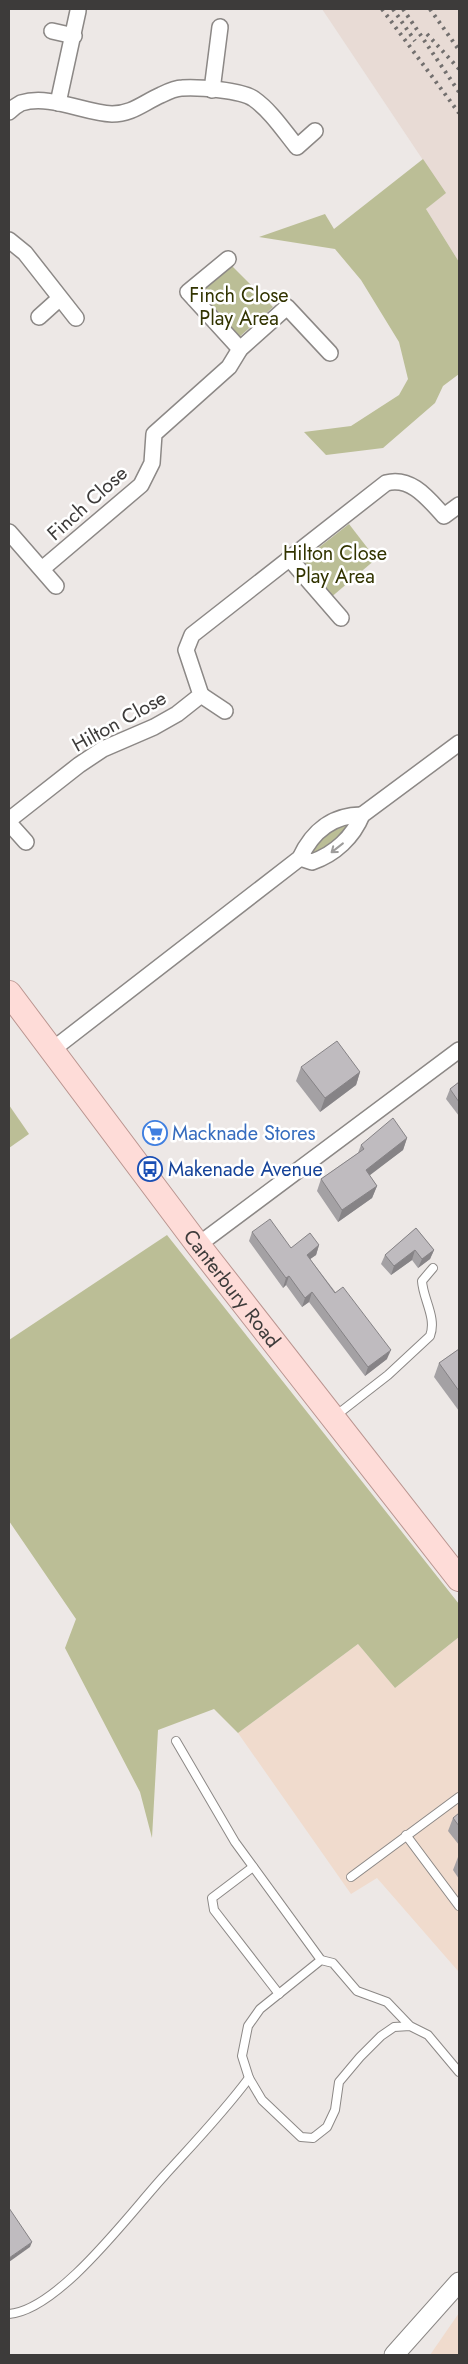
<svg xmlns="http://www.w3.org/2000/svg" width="468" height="2364" font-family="Jost,sans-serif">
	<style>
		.commercial { fill: #f0dbcd }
		.built { fill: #e8dbd5 }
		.green { fill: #bbbe96 }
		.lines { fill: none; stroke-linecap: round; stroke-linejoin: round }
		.service-casing { stroke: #8c8886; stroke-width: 10 }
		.minor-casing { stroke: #8c8886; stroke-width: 18 }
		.tertiary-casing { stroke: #8c8886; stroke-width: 21 }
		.primary-casing { stroke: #ba9590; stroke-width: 26 }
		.service { stroke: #fff; stroke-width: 8 }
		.minor { stroke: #fff; stroke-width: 15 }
		.tertiary { stroke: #fff; stroke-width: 19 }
		.primary { stroke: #fedcd8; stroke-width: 24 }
		.rail { stroke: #726f6e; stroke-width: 4; stroke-dasharray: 2.5 5; stroke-linecap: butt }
		.wall { fill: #a4a1a4 }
		.shaded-wall { fill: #868386 }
		.building { fill: #bfbbbf; stroke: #868386 }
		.oneway { stroke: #9e9d9c }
		.labels { text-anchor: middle; stroke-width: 5; stroke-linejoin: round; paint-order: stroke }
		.park-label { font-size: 20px; fill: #323400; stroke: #fff }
		.street-label { font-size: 20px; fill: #3d3b3a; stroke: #fff }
		.shop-label { font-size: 20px; fill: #366cbe; stroke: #fff; text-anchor: start }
		.transit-label { font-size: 20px; fill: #164399; stroke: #fff; text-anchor: start }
	</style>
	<rect width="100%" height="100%" fill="#ede8e6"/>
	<g class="commercial">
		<polygon points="459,1637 459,1970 458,1971 377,1878 351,1894 238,1733 358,1644 395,1688"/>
		<polygon points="459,2313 459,2355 430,2355"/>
	</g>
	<polygon class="built" points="322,9 459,9 459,262 426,209 445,193"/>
	<g class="green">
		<polygon points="423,159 446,193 426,209 459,262 459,374 443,386 435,403 383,448 326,455 304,432 351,426 399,395 408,379 399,342 361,280 335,249 259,237 325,214 334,229"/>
		<polygon points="232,266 273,307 237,339 202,299 204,289"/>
		<polygon points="349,524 376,559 329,599 299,563"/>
		<polygon points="362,815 312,862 307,844 317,831"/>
		<polygon points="9,1105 29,1134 9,1148"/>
		<polygon points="167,1235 459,1604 459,1637 395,1688 358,1644 238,1733 214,1709 158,1730 152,1838 140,1792 65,1648 76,1619 9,1521 9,1340"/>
	</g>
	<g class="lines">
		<defs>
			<g id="service">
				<path d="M334 1417 388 1375 430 1336C437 1318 423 1299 422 1281L433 1268"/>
				<polyline points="176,1741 235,1842 321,1960"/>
				<polyline points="406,1835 459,1906"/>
				<polyline points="253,1867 212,1898 214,1910 279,1994"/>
				<polyline points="351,1877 459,1797"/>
				<polyline points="410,2026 394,2027 381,2036 360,2057 339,2082 335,2110 327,2127 313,2138 301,2137 262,2100 249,2078 242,2056 248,2026 260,2009 321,1960 333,1963 357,1991 387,2002 410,2026 428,2035 459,2072"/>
				<path d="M9 2314C59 2310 130 2213 164 2176 193 2144 223 2113 249 2078"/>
			</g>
			<g id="minor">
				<polyline points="52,31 74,36"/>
				<polyline points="212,90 220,27"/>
				<polyline points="58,103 78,11"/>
				<path d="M9 112C12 109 17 105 21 103 50 94 84 113 112 114 132 114 143 103 161 95 167 92 176 88 182 88 198 87 242 90 254 99 271 111 284 131 297 147L315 131"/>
				<polyline points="9,240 25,253 76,318"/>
				<polyline points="228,259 188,292 240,349"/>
				<polyline points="39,317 59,299"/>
				<polyline points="9,532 56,586"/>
				<polyline points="289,558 341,618"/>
				<polyline points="42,569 141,485 152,463 154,434 229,367 240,349 287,307 330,353"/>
				<polyline points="201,695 225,711"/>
				<path d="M9 820 79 765 103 749 154 727 177 714 201 695 186 650 192 635 386 483C412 476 429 500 444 516L459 505"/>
				<polyline points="9,823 26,842"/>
				<path d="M300 858 312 862C335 854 353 837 362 815L459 743"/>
				<path d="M52 1050 300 858C312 832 332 815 362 815"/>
				<polyline points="198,1245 459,1050"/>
			</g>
			<polyline id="tertiary" points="394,2355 459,2282"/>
			<g id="primary">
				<path id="s1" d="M9 993 198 1245 459 1579"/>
			</g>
		</defs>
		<use href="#service" class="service-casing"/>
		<use href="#minor" class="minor-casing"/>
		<use href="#tertiary" class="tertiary-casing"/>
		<use href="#primary" class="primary-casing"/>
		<use href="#service" class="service"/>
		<use href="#minor" class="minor"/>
		<use href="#tertiary" class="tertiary"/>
		<use href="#primary" class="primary"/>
		<g class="rail">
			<polyline points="382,9 459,113"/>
			<polyline points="393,9 415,41"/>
			<polyline points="403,9 459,92"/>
			<polyline points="430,9 459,50"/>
			<polyline points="427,34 459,69"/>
		</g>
	</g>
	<g class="wall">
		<polygon points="301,1067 360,1072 356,1085 320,1112 296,1081"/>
		<polygon points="459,1082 459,1116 446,1099 450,1089"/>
		<polygon points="407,1138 403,1150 369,1175 377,1186 372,1198 338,1222 317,1191 321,1179 358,1153 361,1145"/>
		<polygon points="416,1228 434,1250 430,1259 418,1268 412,1260 391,1275 381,1264 385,1255"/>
		<polygon points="252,1232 291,1248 319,1245 316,1255 310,1259 387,1359 365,1376 309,1302 302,1307 286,1285 283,1288 249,1241"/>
		<polygon points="459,1349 459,1411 434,1377 439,1363"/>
		<polygon points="459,1813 459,1845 448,1831 453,1818"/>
		<polygon points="459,1855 459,1879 453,1870 458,1857"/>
	</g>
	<g class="shaded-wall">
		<polygon points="360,1072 356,1085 320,1112 325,1098"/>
		<polygon points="407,1138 403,1150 361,1182 366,1170"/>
		<polygon points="377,1186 372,1198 338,1222 342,1210"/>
		<polygon points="319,1245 316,1255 303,1264 307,1255"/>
		<polygon points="415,1250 412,1260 391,1275 394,1266"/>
		<polygon points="434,1250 430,1259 418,1268 422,1259"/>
		<polygon points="289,1276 286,1285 283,1288 286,1278"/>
		<polygon points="312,1292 309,1302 302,1307 305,1298"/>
		<polygon points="391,1350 387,1359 365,1376 368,1367"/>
		<polygon points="32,2242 30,2247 9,2262 9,2258"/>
	</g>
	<g class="building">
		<polygon points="337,1041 360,1072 325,1098 301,1067"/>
		<polygon points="459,1082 459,1102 450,1089"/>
		<polygon points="393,1118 407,1138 366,1170 377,1186 342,1210 321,1179 364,1149 361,1145"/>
		<polygon points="270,1219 291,1248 310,1233 319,1245 307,1255 335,1293 343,1287 391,1350 368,1367 312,1292 305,1298 289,1276 286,1278 252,1232"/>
		<polygon points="416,1228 434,1250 422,1259 415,1250 394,1266 385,1255"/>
		<polygon points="459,1349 459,1391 439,1363"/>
		<polygon points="459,1813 459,1826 453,1818"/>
		<polygon points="9,2208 32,2242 9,2258"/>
	</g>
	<defs><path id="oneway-shaft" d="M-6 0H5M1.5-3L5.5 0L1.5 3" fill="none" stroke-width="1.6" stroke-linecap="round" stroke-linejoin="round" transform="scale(1.25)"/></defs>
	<use class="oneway" href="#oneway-shaft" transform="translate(337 848) rotate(142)"/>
	<defs>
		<symbol id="supermarket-ring" viewBox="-11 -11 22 22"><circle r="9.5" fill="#fff" stroke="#3f7fe0" stroke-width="1.5"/><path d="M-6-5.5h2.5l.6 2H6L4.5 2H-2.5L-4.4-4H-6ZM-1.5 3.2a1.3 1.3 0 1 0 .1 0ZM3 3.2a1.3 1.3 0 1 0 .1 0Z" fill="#3f7fe0"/></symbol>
		<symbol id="bus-ring" viewBox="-11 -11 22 22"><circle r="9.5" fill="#fff" stroke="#1a4fb4" stroke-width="1.5"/><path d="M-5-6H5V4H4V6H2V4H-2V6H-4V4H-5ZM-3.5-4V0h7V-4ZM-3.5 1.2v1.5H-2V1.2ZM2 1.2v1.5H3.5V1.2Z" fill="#1a4fb4"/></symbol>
	</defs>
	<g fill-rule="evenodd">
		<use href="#supermarket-ring" x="141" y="1119" width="28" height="28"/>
		<use href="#bus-ring" x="136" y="1155" width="28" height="28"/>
	</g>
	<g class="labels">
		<g class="park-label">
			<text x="239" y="302">Finch Close<tspan x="239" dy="23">Play Area</tspan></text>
			<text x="335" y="560">Hilton Close<tspan x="335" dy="23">Play Area</tspan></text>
		</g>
		<g class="street-label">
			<text transform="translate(87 503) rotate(-42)" y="7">Finch Close</text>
			<text transform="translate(119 721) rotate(-29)" y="7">Hilton Close</text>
			<text dy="7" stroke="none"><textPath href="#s1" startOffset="370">Canterbury Road</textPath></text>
		</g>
		<g class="shop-label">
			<text x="172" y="1140">Macknade Stores</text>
		</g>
		<g class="transit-label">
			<text x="168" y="1176">Makenade Avenue</text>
		</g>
	</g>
	<rect width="468" height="2364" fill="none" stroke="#3d3b3a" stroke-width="20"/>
</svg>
